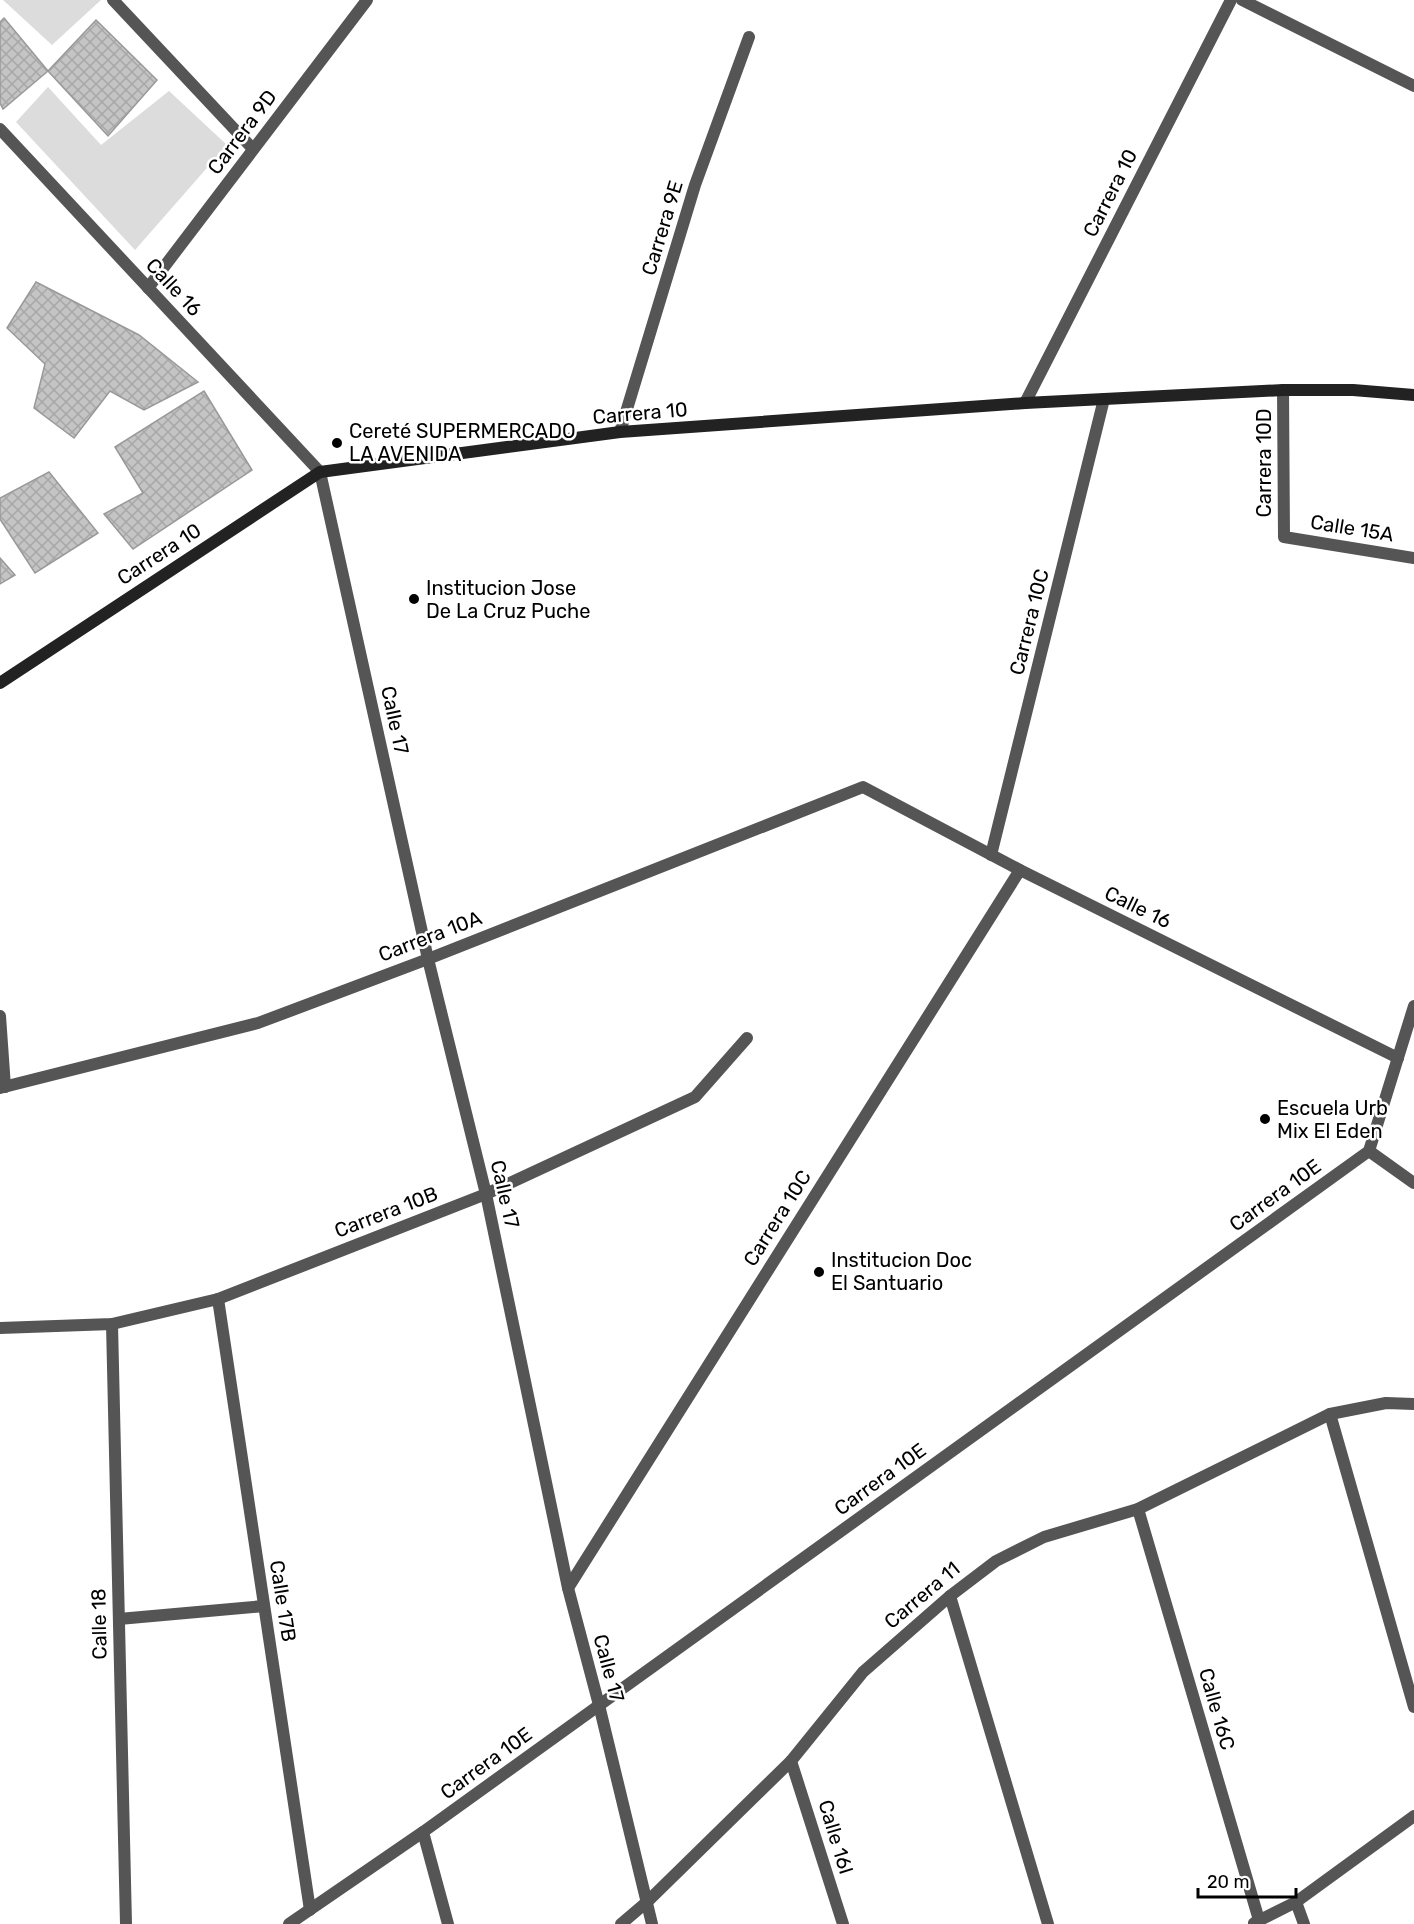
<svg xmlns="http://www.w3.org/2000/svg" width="1414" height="1924" font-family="Rubik,sans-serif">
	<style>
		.green { fill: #dcdcdc }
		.building { fill: url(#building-cross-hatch); stroke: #999; stroke-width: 1.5 }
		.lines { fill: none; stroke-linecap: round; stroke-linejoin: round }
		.street { stroke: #555; stroke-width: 12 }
		.secondary { stroke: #222; stroke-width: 12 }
		.poi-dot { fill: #000; stroke: #fff; stroke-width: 2 }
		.labels { text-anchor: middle; stroke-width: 5; stroke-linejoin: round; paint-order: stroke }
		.street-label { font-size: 20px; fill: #000; stroke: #fff }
		.poi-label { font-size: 20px; fill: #000; stroke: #fff; text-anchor: start }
	</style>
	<defs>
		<pattern id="building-cross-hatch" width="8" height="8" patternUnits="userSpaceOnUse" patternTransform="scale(1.5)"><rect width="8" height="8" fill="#c4c4c4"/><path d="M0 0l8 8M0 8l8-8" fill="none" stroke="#a7a7a7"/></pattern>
	</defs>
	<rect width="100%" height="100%" fill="#fff"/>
	<g class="green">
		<polygon points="3,0 101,0 52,45"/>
		<polygon points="48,87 101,145 169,91 227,145 135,250 16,122"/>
	</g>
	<g class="building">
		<polygon points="4,18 48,71 3,109 0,103 0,22"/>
		<polygon points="96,20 157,80 108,136 48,71"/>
		<polygon points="36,282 139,335 198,382 144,410 110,391 74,438 34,408 45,364 7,328"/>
		<polygon points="204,391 252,470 133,549 104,514 143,493 115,447"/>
		<polygon points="49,472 98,533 35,573 0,519 0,498"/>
		<polygon points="0,558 15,575 0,584"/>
	</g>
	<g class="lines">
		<g class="street">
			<polyline points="113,0 253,149"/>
			<polyline points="1242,0 1414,86"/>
			<polyline points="0,129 320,472 428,959 486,1194 568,1588 599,1705 652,1924"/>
			<polyline points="148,288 367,0"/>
			<polyline points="1283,390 1284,537 1414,558"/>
			<polyline points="1025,403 1231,0"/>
			<polyline points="620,432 695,185 749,37"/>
			<polyline points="991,855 1104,399"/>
			<polyline points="0,1016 5,1087"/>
			<polyline points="0,1088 258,1023 428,959 863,787 1020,870 1398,1058"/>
			<polyline points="1369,1151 1414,1183"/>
			<polyline points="218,1299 310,1910"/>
			<polyline points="112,1324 126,1924"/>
			<polyline points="0,1328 112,1324 218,1299 486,1194 695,1097 747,1038"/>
			<polyline points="1330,1414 1414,1707"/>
			<polyline points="1138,1509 1259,1920"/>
			<polyline points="568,1588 1020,870"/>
			<polyline points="950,1596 1048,1924"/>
			<polyline points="119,1619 264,1606"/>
			<polyline points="791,1761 843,1924"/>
			<polyline points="423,1832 448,1924"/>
			<polyline points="1296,1902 1304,1924"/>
			<polyline points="1254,1923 1296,1902 1414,1816"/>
			<polyline points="289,1924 423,1832 1369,1151 1414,1006"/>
			<polyline points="621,1924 648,1901 791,1761 863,1672 950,1596 996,1561 1044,1537 1138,1509 1330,1414 1386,1403 1414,1404"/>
		</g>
		<polyline class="secondary" points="0,683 320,472 620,432 1025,403 1283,390 1353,390 1414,395"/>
	</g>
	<g class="poi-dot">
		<circle cx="337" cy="443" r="6"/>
		<circle cx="414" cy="599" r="6"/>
		<circle cx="1265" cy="1119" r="6"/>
		<circle cx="819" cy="1272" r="6"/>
	</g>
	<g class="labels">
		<g class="street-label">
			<text transform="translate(242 132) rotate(-53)" y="7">Carrera 9D</text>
			<text transform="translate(1110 193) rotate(-63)" y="7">Carrera 10</text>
			<text transform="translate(662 228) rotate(-73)" y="7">Carrera 9E</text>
			<text transform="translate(174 287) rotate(47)" y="7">Calle 16</text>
			<text transform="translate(640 413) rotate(-5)" y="7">Carrera 10</text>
			<text transform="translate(1264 463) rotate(-90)" y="7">Carrera 10D</text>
			<text transform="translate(1352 528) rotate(9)" y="7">Calle 15A</text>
			<text transform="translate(159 554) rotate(-33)" y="7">Carrera 10</text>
			<text transform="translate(1029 622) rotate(-76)" y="7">Carrera 10C</text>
			<text transform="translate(395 720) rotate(78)" y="7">Calle 17</text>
			<text transform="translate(1138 907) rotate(26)" y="7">Calle 16</text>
			<text transform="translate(430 936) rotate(-21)" y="7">Carrera 10A</text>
			<text transform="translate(505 1194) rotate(77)" y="7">Calle 17</text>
			<text transform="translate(1275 1195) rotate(-36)" y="7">Carrera 10E</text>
			<text transform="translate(386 1212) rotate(-21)" y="7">Carrera 10B</text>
			<text transform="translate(777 1218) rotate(-58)" y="7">Carrera 10C</text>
			<text transform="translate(880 1479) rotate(-36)" y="7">Carrera 10E</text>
			<text transform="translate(922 1595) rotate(-40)" y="7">Carrera 11</text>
			<text transform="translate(283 1601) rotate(81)" y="7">Calle 17B</text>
			<text transform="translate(99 1624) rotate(-91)" y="7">Calle 18</text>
			<text transform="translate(609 1668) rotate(75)" y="7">Calle 17</text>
			<text transform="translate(1217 1709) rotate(74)" y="7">Calle 16C</text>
			<text transform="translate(486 1763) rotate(-36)" y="7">Carrera 10E</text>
			<text transform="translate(836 1837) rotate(73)" y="7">Calle 16I</text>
		</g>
		<g class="poi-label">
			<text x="349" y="438">Cereté SUPERMERCADO<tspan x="349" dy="23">LA AVENIDA</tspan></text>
			<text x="426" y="595">Institucion Jose<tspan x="426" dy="23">De La Cruz Puche</tspan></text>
			<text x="1277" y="1115">Escuela Urb<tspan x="1277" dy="23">Mix El Eden</tspan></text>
			<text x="831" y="1267">Institucion Doc<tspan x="831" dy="23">El Santuario</tspan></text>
		</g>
	</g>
	<path d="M1198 1888v9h98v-9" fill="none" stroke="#000000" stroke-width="3"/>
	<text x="1207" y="1888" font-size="18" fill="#000000" stroke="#ffffff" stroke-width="4.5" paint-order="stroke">20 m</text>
</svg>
